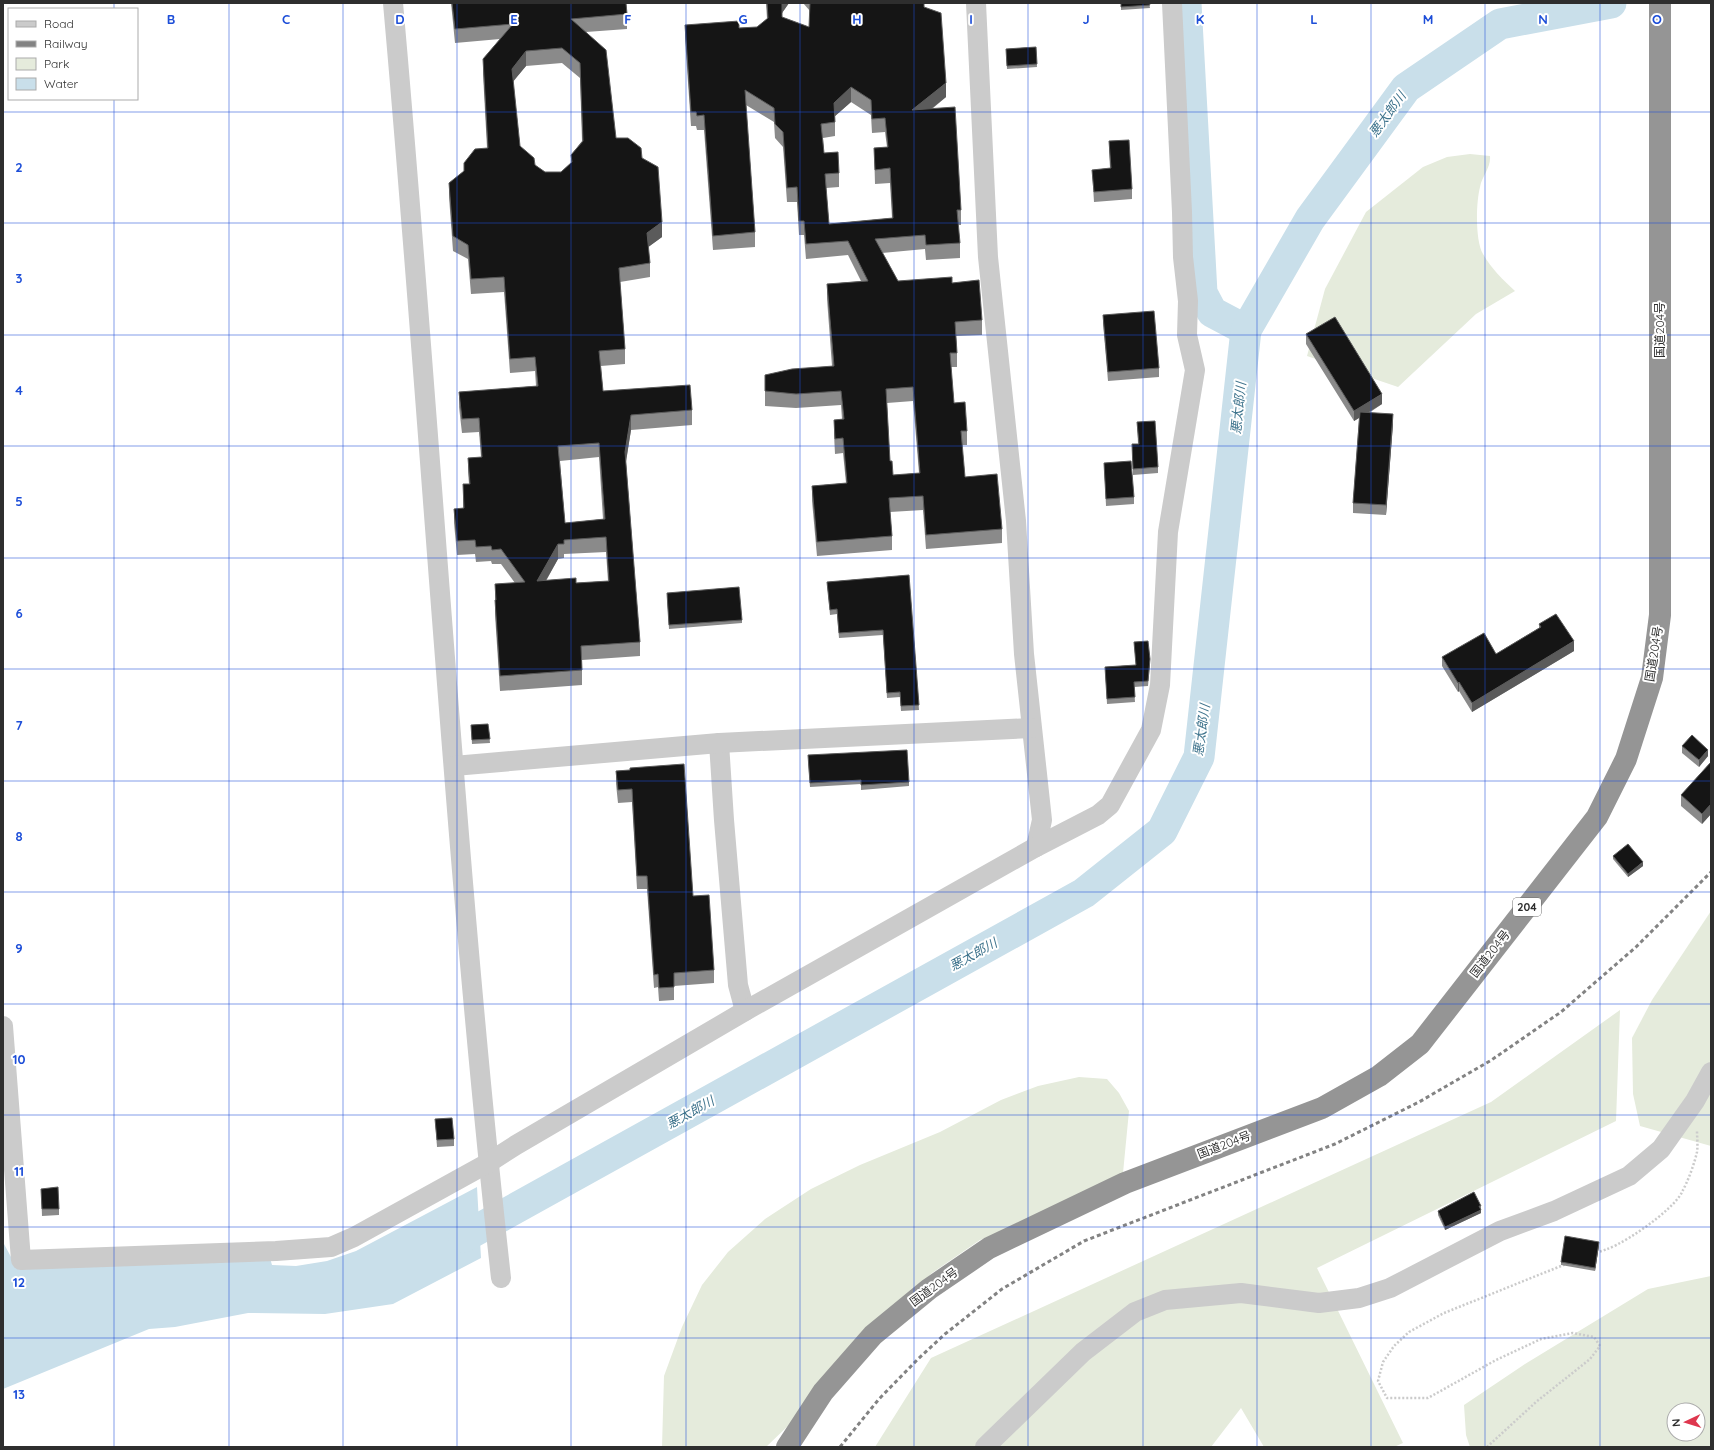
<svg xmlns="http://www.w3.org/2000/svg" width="1714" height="1450" font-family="Quicksand,'Noto Sans JP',sans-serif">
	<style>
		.green { fill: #e5ebdc; fill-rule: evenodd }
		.water { fill: #c9dfea }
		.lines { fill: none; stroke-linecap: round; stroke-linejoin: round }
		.river { stroke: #c9dfea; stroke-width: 31 }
		.path { stroke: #cbcbcb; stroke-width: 2.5; stroke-dasharray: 2 2; stroke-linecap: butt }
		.minor { stroke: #cbcbcb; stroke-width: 20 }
		.highway { stroke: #959595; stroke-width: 22 }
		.rail { stroke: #838383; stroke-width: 3; stroke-dasharray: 4 3; stroke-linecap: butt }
		.wall { fill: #8a8a8a; fill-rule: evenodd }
		.shaded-wall { fill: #5b5b5b }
		.building { fill: #151515; stroke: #5b5b5b; fill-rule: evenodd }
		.grid { fill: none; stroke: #1d4ed8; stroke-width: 1; stroke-opacity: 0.55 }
		.labels { text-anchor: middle; stroke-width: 4; stroke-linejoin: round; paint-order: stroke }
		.shield { fill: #fff; stroke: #6d6d6d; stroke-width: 1 }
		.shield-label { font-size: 11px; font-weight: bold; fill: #2e2e2e }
		.street-label { font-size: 12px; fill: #2e2e2e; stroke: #fff }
		.water-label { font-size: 13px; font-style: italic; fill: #3f748d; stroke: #fff }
		.grid-label { font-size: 13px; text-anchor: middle; font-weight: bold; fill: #1d4ed8; stroke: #fff; stroke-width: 4; stroke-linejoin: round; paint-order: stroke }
	</style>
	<rect width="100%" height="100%" fill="#fff"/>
	<g class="green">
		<path d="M1470 154 1490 156C1491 168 1482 176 1480 187 1476 203 1475 240 1483 254 1491 268 1503 280 1515 291L1476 314 1398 387 1307 356 1325 289 1366 212 1423 167 1447 157Z"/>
		<polygon points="1711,911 1711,1146 1640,1126 1633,1094 1632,1038 1652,1000"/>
		<polygon points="1620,1010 1616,1121 1317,1268 1403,1443 1394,1447 1264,1447 1241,1408 1211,1447 875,1447 931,1358 1491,1102"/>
		<polygon points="1079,1077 1107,1079 1119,1093 1129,1111 1123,1173 1021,1224 980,1240 932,1273 907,1297 838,1378 766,1447 662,1447 664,1376 682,1327 702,1285 728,1252 765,1219 811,1189 860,1165 940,1132 1001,1100 1038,1086"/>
		<path d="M1711 1276V1447H1470L1466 1435 1464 1405 1525 1364 1648 1289ZM1674 1410H1698V1434H1674Z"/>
	</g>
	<polygon class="water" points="477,1187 481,1258 393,1304 325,1314 248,1313 175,1327 149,1329 3,1389 3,1228 4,1244 17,1268 270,1258 272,1265 296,1266 327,1261 356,1251"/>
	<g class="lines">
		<g class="river">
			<polyline points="1186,3 1202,293 1212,312 1246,330"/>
			<polyline points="464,1237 1084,893 1162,831 1199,757 1246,330 1310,219 1406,88 1500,24 1611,3"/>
		</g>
		<g class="path">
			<path d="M1596 1252C1616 1251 1674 1210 1682 1192 1688 1181 1694 1165 1697 1152 1698 1145 1697 1137 1697 1131"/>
			<polyline points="1487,1447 1536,1402 1590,1359 1600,1346 1594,1337 1573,1333 1541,1339 1496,1360 1428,1398 1387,1398 1378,1381 1383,1362 1394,1346 1409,1332 1444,1313 1566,1264"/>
		</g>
		<g class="minor">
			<path d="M393 3C431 428 454 854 501 1278"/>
			<polyline points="976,3 988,257 1016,521 1024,654 1042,820 1036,847"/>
			<polyline points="719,743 724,820 738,985 745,1011"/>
			<polyline points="454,766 719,743 1031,728"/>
			<polyline points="3,1026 21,1260 276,1251 331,1247 354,1237 488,1163 516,1145 745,1011 1036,847 1098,815 1110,805 1151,730 1160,685 1168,532 1195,370 1187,335 1188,301 1183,257 1182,212 1172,3"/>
			<polyline points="985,1447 1083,1352 1135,1312 1165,1300 1241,1293 1319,1303 1359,1298 1390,1288 1500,1231 1554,1211 1629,1176 1661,1149 1695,1101 1711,1072"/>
		</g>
		<polyline class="highway" points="787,1447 823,1392 873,1335 929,1289 989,1248 1125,1183 1322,1108 1379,1076 1420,1044 1597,817 1626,759 1652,678 1660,615 1660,3"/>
		<polyline class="rail" points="840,1447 879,1399 918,1359 945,1334 1002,1289 1084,1241 1335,1144 1419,1102 1490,1061 1561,1012 1636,947 1711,872"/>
	</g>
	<g class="wall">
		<path d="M451 3H626L627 14V29L586 32 616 138 642 158 662 237 648 247 650 263V277L620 282 625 349V364L601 366 603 391 692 410V425L631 430 626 462 640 642V656L582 660V685L500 691 495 615V584L515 583 501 564H492L491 561 476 562 475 554 457 555 454 523V509L463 508V484H469L468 472V458L481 457 479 432 462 433 459 407V392L536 386 535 371 510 373 504 292 471 294 468 259 453 251 449 197V183L464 171V163L487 148 483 74V59L500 39 455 43ZM562 63 580 78 582 141 571 155V163L561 172H545L535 165 520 146 513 81 526 66ZM599 457 603 519 565 523 560 461ZM606 552 608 581 576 583 546 581 558 559 564 558V554Z"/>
		<path d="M766 3H789L782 13V17L809 27 810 11 803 3H924V7L946 97 932 109 961 210V225H958L960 243V258L926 260 925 249 882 253 898 281 952 283 982 320V335L956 336 957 353V367H951L954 403 967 431V445H962L965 477 1002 529V543L926 549 923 510 890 512 892 536V550L817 556 812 501V486L846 483 843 453 835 454 834 434V420L842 419 841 405 796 408 765 406V375L832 366 827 299V284L861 281 848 255 806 259 804 235H799L797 202H787L783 147 775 138 774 122 746 105 755 232V247L713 250 704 130H697L696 126H691L685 39V25L739 28 757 27 767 19ZM851 102 871 115 872 133 885 132 887 147 874 148 875 184 890 183 892 218 829 224 826 188 839 187V173L824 153 823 138 835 136V116ZM913 401 919 473 893 475 890 461 887 403Z"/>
		<polygon points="1121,3 1149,3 1150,8 1121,10"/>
		<polygon points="1036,47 1037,67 1007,69 1006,49"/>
		<polygon points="1109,141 1132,189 1132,199 1094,202 1092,170 1110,168 1109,151"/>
		<polygon points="1103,315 1159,368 1159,377 1108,381 1103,323"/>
		<polygon points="1306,334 1382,404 1369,413 1393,424 1386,515 1353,513 1353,503 1359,418 1354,421 1306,344"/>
		<polygon points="1137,422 1158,467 1158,473 1133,475 1132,444 1138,444"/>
		<polygon points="1104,463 1134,497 1134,504 1106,506"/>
		<polygon points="909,575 919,710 901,711 900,697 887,698 883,635 839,638 837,614 830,615 827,582"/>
		<polygon points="667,596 742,620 742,623 669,629"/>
		<polygon points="1539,624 1574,651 1472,712 1459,691 1458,692 1442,666 1442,657 1496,654 1539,628"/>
		<polygon points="1134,642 1150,664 1148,686 1134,687 1135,702 1107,704 1105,667 1136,665"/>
		<polygon points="488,724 490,743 472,744 471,725"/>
		<polygon points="1682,746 1708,756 1699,767 1682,753"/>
		<polygon points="808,760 909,782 909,786 861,790 861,784 810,787"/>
		<polygon points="1711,762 1711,814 1702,824 1681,806 1681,795"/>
		<polygon points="630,770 693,896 714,970 714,983 674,986 674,1000 659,1001 658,987 654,988 647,889 637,889 632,802 618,803 616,784 616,771"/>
		<polygon points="1613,856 1643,866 1628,877 1613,859"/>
		<polygon points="435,1119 454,1139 454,1146 437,1147"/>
		<polygon points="41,1189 59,1209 59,1215 42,1216"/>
		<polygon points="1481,1206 1481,1213 1445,1230 1438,1215 1438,1211"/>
		<polygon points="1599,1245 1595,1271 1561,1265 1561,1262"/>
	</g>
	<g class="shaded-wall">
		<polygon points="782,3 789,3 782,13"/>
		<polygon points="526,51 526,66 512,83 512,69"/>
		<polygon points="946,83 946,97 912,124 912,110"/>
		<polygon points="851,87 851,102 834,117 834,103"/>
		<polygon points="662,222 662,237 647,248 647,233"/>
		<polygon points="1382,394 1382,404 1354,421 1354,411"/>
		<polygon points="1393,414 1393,424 1386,515 1386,505"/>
		<polygon points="631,415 631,430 625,467 625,452"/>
		<polygon points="558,544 558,559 537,596 537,581"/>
		<polygon points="1574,641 1574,651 1472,712 1472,703"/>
		<polygon points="1459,682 1459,691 1458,692 1458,683"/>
		<polygon points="1708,750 1708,756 1699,767 1699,760"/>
		<polygon points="1711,804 1711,814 1702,824 1702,814"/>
		<polygon points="1643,862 1643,866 1628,877 1628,874"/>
		<polygon points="1481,1210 1481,1213 1445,1230 1445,1227"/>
		<polygon points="1599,1242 1599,1245 1595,1271 1595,1268"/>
	</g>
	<g class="building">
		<path d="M452 3H626L627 14 571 19 606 50 616 138H628L641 148 642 158 658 167 662 222 647 233 650 263 619 268 625 349 599 351 603 391 690 385 692 410 631 415 625 452 640 642 581 646 582 670 500 676 495 600H496L495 584 525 582 501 549 492 550 491 546 476 547 475 540 457 541 454 509 464 508 463 484H470L468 458 482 457 479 418 462 419 459 392 538 386 535 357 510 359 504 277 471 279 468 245 453 236 449 183 464 171V163L475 149 488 148 483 59 513 24 455 29ZM562 48 580 63 583 141 571 155 572 162 561 172H545L535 165 534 158 520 146 512 69 526 51ZM599 443 605 519 565 523 558 446ZM606 537 609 581 576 583V578L537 581 558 544H564V540Z"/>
		<path d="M767 3H782V17L809 27 810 3H924V7L941 13 946 83 912 110 955 107 961 210H957L960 243 926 245 925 235 875 239 898 281 952 277V283L979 280 982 320 955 322 957 353H950L954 403 965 402 967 431H961L965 477 997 474 1002 529 926 535 923 496 889 498 892 536 817 542 812 486 847 483 843 438 835 439 834 420 844 419 841 391 796 394 765 391V375L792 369 834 366 827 284 868 281 848 241 806 244 804 221H799L797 187 787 188 783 132 775 124 774 108 745 90 755 232 713 236 704 115 697 116 696 112H691L685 25 739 21V28L757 27 768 18ZM851 87 871 100 872 119 885 118 888 147 874 148 875 170 890 168 893 218 829 224 825 174 839 173 838 152 824 153 821 124 835 122 834 103ZM913 387 920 473 893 475 892 461H890L886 389Z"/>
		<polygon points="1121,3 1149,3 1150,5 1121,7"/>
		<polygon points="1036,47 1037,64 1007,66 1006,49"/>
		<polygon points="1129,140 1132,189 1094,192 1092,170 1111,168 1109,141"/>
		<polygon points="1154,311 1159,368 1108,372 1103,315"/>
		<polygon points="1335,317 1382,394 1354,411 1306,334"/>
		<polygon points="1360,412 1393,414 1386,505 1353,503"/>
		<polygon points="1155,421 1158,467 1133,469 1132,444 1139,444 1137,422"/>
		<polygon points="1131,461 1134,497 1106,499 1104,463"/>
		<polygon points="909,575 919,705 901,706 900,692 887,693 883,630 839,633 837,609 830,610 827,582"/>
		<polygon points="739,587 742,620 669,625 667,593"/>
		<polygon points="1556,614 1574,641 1472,703 1459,682 1458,683 1442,657 1484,633 1496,654 1541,627 1539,624"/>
		<polygon points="1148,641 1150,659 1148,681 1134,682 1135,697 1107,699 1105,667 1136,665 1134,642"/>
		<polygon points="488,724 490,739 472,740 471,725"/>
		<polygon points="1692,735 1708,750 1699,760 1682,746"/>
		<polygon points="907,750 909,782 861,785 861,780 810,783 808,755"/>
		<polygon points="1711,762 1711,804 1702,814 1681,795"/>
		<polygon points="684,764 693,896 709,895 714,970 674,973 674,987 659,988 658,974 654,975 647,876 637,876 632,789 618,790 616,771 630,770 630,768"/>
		<polygon points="1628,844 1643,862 1628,874 1613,856"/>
		<polygon points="452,1118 454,1139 437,1140 435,1119"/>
		<polygon points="58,1187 59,1209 42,1209 41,1189"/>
		<polygon points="1474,1192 1481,1206 1479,1206 1481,1210 1445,1227 1438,1211"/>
		<polygon points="1565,1236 1599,1242 1595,1268 1561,1262"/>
	</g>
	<path class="grid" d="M114 3V9M229 3V1447M343 3V1447M457 3V1447M571 3V1447M686 3V1447M800 3V1447M914 3V1447M1028 3V1447M1143 3V1447M1257 3V1447M1371 3V1447M1485 3V1447M1600 3V1447M114 99V1447M3 112H1711M3 223H1711M3 335H1711M3 446H1711M3 558H1711M3 669H1711M3 781H1711M3 892H1711M3 1004H1711M3 1115H1711M3 1227H1711M3 1338H1711"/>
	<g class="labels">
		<rect class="shield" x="1513" y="898" width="28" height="18" rx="3"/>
		<g class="shield-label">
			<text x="1527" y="911">204</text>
		</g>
		<g class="street-label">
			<text transform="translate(1660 330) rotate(-90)" y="4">国道204号</text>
			<text transform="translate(1654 654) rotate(-81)" y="4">国道204号</text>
			<text transform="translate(1490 954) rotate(-52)" y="4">国道204号</text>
			<text transform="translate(1224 1145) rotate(-21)" y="4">国道204号</text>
			<text transform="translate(934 1287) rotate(-36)" y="4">国道204号</text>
		</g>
		<g class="water-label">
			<text transform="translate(1387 114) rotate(-54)" y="5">悪太郎川</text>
			<text transform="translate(1238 408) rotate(-84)" y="5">悪太郎川</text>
			<text transform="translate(1201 730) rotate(-82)" y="5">悪太郎川</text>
			<text transform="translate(973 954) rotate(-29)" y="5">悪太郎川</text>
			<text transform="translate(690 1112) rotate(-29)" y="5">悪太郎川</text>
		</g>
	</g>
	<g class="grid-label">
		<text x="171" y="24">B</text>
		<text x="286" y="24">C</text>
		<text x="400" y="24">D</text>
		<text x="514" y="24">E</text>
		<text x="628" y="24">F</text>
		<text x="743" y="24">G</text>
		<text x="857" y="24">H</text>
		<text x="971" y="24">I</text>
		<text x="1086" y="24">J</text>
		<text x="1200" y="24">K</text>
		<text x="1314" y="24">L</text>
		<text x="1428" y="24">M</text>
		<text x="1543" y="24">N</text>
		<text x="1657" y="24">O</text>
		<text x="19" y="172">2</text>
		<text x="19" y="283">3</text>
		<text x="19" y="395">4</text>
		<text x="19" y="506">5</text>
		<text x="19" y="618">6</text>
		<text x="19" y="730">7</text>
		<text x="19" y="841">8</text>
		<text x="19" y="953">9</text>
		<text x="19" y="1064">10</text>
		<text x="19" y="1176">11</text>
		<text x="19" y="1287">12</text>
		<text x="19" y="1399">13</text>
	</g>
	<rect width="1714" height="1450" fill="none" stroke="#2e2e2e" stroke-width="8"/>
	<rect x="8" y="8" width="130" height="92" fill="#ffffff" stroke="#ababab"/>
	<rect x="16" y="21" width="20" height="6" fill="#cbcbcb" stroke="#ababab"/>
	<text x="44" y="28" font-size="12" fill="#2e2e2e">Road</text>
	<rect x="16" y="41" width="20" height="6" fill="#838383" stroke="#ababab"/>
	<text x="44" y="48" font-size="12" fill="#2e2e2e">Railway</text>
	<rect x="16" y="58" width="20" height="12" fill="#e5ebdc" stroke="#ababab"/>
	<text x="44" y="68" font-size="12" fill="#2e2e2e">Park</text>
	<rect x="16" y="78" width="20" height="12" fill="#c9dfea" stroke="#ababab"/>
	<text x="44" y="88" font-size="12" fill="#2e2e2e">Water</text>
	<g transform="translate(1686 1422) rotate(266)"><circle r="19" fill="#ffffff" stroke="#ababab"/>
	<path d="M0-3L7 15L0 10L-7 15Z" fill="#de374e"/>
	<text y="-6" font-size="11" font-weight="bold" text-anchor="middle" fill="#2e2e2e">N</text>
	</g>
</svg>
